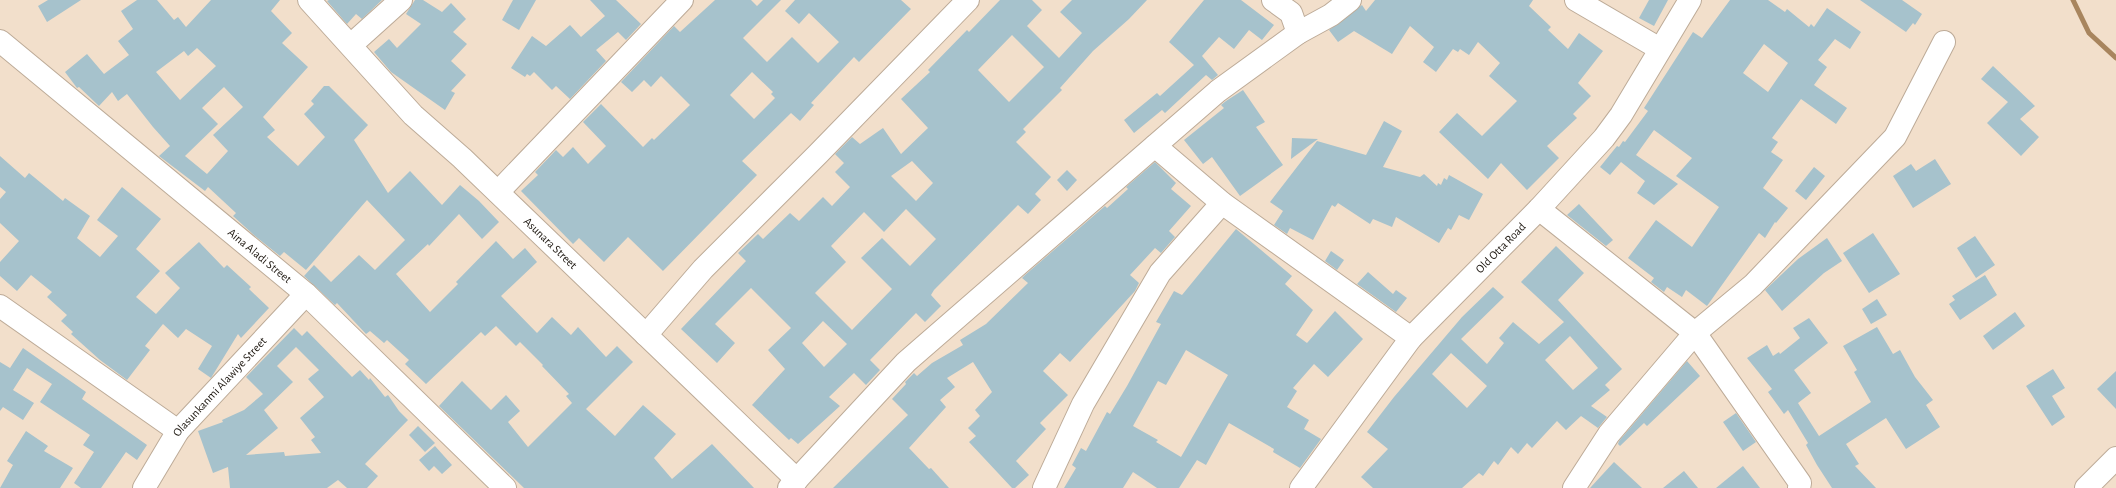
<svg xmlns="http://www.w3.org/2000/svg" width="2116" height="488" font-family="'Alegreya Sans',sans-serif">
	<style>
		.lines { fill: none; stroke-linecap: round; stroke-linejoin: round }
		.stream { stroke: #a8855e; stroke-width: 5 }
		.building { fill: #a6c2cc; fill-rule: evenodd }
		.minor-casing { stroke: #bdab98; stroke-width: 24 }
		.minor { stroke: #fff; stroke-width: 22 }
		.labels { text-anchor: middle; stroke-width: 4; stroke-linejoin: round; paint-order: stroke }
		.street-label { font-size: 12px; fill: #1b150e; stroke: #f2dfcb }
	</style>
	<rect width="100%" height="100%" fill="#f2dfcb"/>
	<g class="lines">
		<polyline class="stream" points="2073,0 2089,33 2116,58"/>
	</g>
	<g class="building">
		<polygon points="48,0 81,0 47,22 38,6"/>
		<path d="M137 0H157L174 20 178 17 186 27 211 0H280L271 11 292 33 282 43 308 67 263 117 275 130 267 137 298 166 325 137 304 114 314 104 311 101 324 86H329L368 125 354 140 388 193 410 171 442 205 460 185 479 201 499 222 482 239 459 214 429 246 428 244 396 274 430 312 458 284 456 282 496 241 513 259 525 248 537 262 501 296 537 333 552 317 571 335 578 327 606 357 617 346 633 362 586 409 615 436 643 405 676 434 654 458 672 479 712 444 754 488H524L439 406 462 381 491 410 506 395 520 411 508 422 528 447 572 403 566 396 569 394 542 366 543 365 520 342 516 346 496 326 485 336 481 332 426 384 405 364 409 360 387 340 384 343 370 331 366 334 337 303 335 305 304 276 314 265 331 282 359 255 375 270 405 240 367 200 306 270 284 252 280 256 255 236 233 216 236 213 208 187 205 191 159 156 170 146 153 127 127 94 118 101 112 92 99 106 79 87 77 88 65 72 87 54 104 74 129 55 118 41 133 29 121 11ZM197 48 216 66 180 100 156 72 184 51 188 56ZM224 87 243 107 213 135 228 151 207 174 185 156 218 124 202 108Z"/>
		<polygon points="329,0 382,0 362,19 356,14 347,24 327,1"/>
		<polygon points="415,0 423,0 442,12 451,3 466,19 453,32 467,44 451,61 466,75 451,91 455,93 445,110 391,72 374,52 389,39 397,48 421,24 406,14"/>
		<polygon points="513,0 536,0 519,30 502,20"/>
		<polygon points="590,0 616,0 641,24 626,40 618,32 596,50 606,61 570,99 556,86 552,90 534,72 530,76 527,74 525,77 511,68 532,36 546,46 570,25 581,37 605,16"/>
		<path d="M715 0H751L757 6 763 0H781L743 38 767 62 792 37 818 63 839 42 809 13 799 24 785 11 795 0H901L911 9 859 62 854 57 811 103 814 105 800 121 791 113 742 161 757 175 663 271 628 237 604 262 579 238 573 244 521 191 538 175 535 172 556 150 563 157 573 147 588 164 606 146 583 122 601 104 643 147 652 138 654 140 690 105 661 76 651 87 644 80 632 92 621 82 674 26 680 32ZM752 72 773 92 771 94 775 98 754 119 730 95Z"/>
		<path d="M1000 0H1032L1042 10 1027 26 1059 58 1082 33 1060 12 1072 0H1147L1129 19 1093 51 1060 88 1062 90 1023 129 1026 132 1016 142 1051 177 1035 194 1041 200 1028 214 1018 205 934 290 931 295 941 306 925 322 916 313 870 360 880 370 866 385 854 373 829 397 840 406 798 444 791 438 789 440 752 405 785 369 768 350 791 328 751 288 715 324 735 343 717 363 681 329 746 261 738 253 758 234 763 239 790 213 799 221 823 197 832 206 850 187 835 172 844 163 835 154 852 137 860 144 883 128 901 154 928 128 901 99 930 72 928 70 967 30 969 32ZM1012 35 1044 67 1009 102 978 70ZM912 161 933 183 916 201 891 176ZM906 209 936 239 910 266 882 238 861 258 892 289 852 330 815 293 846 262 831 246 864 212 884 232ZM823 321 847 344 824 367 802 343Z"/>
		<polygon points="1204,0 1241,0 1274,25 1262,40 1249,30 1234,49 1219,37 1202,56 1218,75 1212,80 1206,75 1165,113 1162,110 1134,133 1124,120 1157,93 1160,96 1194,65 1169,42"/>
		<polygon points="1375,0 1533,0 1529,6 1551,27 1548,30 1568,49 1579,33 1603,51 1578,83 1591,96 1573,114 1577,118 1547,146 1559,158 1527,190 1501,163 1488,179 1439,132 1457,113 1482,136 1517,101 1489,76 1500,63 1478,42 1469,55 1460,49 1458,52 1453,49 1436,72 1423,62 1434,47 1410,26 1392,54 1354,31 1338,42 1329,30 1362,5 1366,11"/>
		<polygon points="1649,0 1668,0 1654,26 1639,18"/>
		<path d="M1730 0H1768L1785 12 1787 9 1809 27 1811 24 1814 27 1827 8 1861 32 1850 49 1835 39 1818 60 1827 67 1814 85 1847 108 1836 124 1801 99 1772 138 1778 142 1771 152 1783 160 1763 188 1788 208 1776 223 1775 222 1765 238 1759 233 1707 306 1686 290 1682 297 1667 287 1664 292 1651 282 1654 278 1628 258 1656 220 1692 247 1719 207 1676 176 1692 158 1654 130 1636 155 1678 184 1654 205 1637 193 1645 181 1621 162 1610 175 1600 167 1617 146 1619 147 1623 141 1625 142 1648 111 1644 108 1693 32 1702 38ZM1764 44 1788 63 1768 92 1743 73Z"/>
		<polygon points="1860,0 1902,0 1922,14 1915,25 1913,23 1906,32"/>
		<polygon points="1993,66 2035,106 2020,119 2039,137 2021,156 1987,123 2008,102 1981,79"/>
		<polygon points="1243,90 1265,122 1256,127 1283,165 1240,196 1212,157 1203,164 1184,140 1224,108 1221,105 1226,101"/>
		<polygon points="1384,121 1402,131 1383,167 1420,177 1424,174 1437,186 1438,183 1441,185 1444,178 1447,180 1449,175 1483,194 1469,220 1459,215 1451,230 1448,228 1439,243 1396,217 1392,227 1373,219 1370,224 1338,203 1335,207 1332,205 1313,240 1290,228 1287,234 1274,225 1283,211 1270,202 1317,141 1366,155"/>
		<polygon points="1292,138 1318,139 1291,159"/>
		<polygon points="0,156 25,178 29,173 63,201 65,198 90,216 77,238 100,257 118,236 97,220 122,187 161,219 136,249 160,271 136,297 156,314 180,288 165,273 199,242 224,268 227,265 251,287 249,289 269,308 241,338 238,334 211,378 198,369 212,346 186,329 178,338 163,324 145,346 150,350 127,380 100,360 71,334 73,332 61,321 67,315 47,297 52,292 31,275 17,291 0,276 0,262 19,241 0,223 0,199 6,192 0,187"/>
		<polygon points="1935,159 1951,184 1913,208 1893,176 1911,164 1916,171"/>
		<polygon points="1155,162 1176,183 1171,189 1191,206 1169,231 1175,237 1161,253 1155,248 1130,275 1139,283 1135,291 1070,362 1060,353 1043,371 1068,395 1040,423 1046,429 1016,461 1029,475 1015,488 1012,488 969,442 976,436 968,428 980,416 975,410 992,392 973,362 947,378 955,387 940,400 946,407 909,448 929,469 931,468 949,488 833,488 908,415 892,399 906,384 905,382 914,373 917,376 932,363 963,345 960,340 986,324 1028,283 1022,278 1025,275 1105,206 1107,208 1128,189 1126,187"/>
		<polygon points="1814,167 1825,176 1806,200 1795,191"/>
		<polygon points="1067,170 1077,180 1067,191 1057,180"/>
		<polygon points="1579,204 1613,240 1606,246 1567,215"/>
		<path d="M1236 229 1292 276 1285 284 1313 310 1296 335 1307 343 1335 311 1363 339 1328 377 1314 364 1293 388 1297 391 1287 407 1309 420 1304 429 1321 439 1300 468 1273 452 1274 449 1229 423 1206 465 1197 460 1179 488H1157L1133 472 1123 488H1064L1076 468 1072 465 1081 448 1086 451 1107 412 1110 414 1127 386 1161 324 1156 322 1174 291 1182 295ZM1186 350 1228 375 1181 457 1156 442 1158 440 1133 426 1158 381 1166 385Z"/>
		<polygon points="1873,233 1900,274 1869,293 1843,253"/>
		<polygon points="1975,236 1995,265 1976,278 1957,248"/>
		<polygon points="1827,238 1842,261 1824,273 1782,311 1765,290 1798,259"/>
		<path d="M1556 246 1584 273 1558 300 1622 369 1605 385 1610 390 1591 406 1607 417 1598 428 1581 416 1566 430 1557 421 1532 448 1527 443 1518 454 1511 447 1498 465 1494 461 1483 476 1479 473 1462 488H1373L1361 477 1388 449 1367 432 1394 397 1462 317 1493 287 1504 297 1461 339 1487 364 1504 343 1499 338 1513 322 1539 344 1564 322 1521 282ZM1570 336 1598 368 1573 390 1545 360ZM1451 353 1487 386 1467 408 1432 374Z"/>
		<polygon points="1331,251 1344,260 1337,270 1325,261"/>
		<polygon points="1368,272 1393,294 1396,290 1407,298 1396,312 1357,284"/>
		<polygon points="1985,275 1997,295 1960,320 1949,304 1955,300 1952,296"/>
		<polygon points="1877,299 1887,315 1871,324 1862,309"/>
		<polygon points="2015,312 2025,326 1993,350 1983,336"/>
		<polygon points="1809,318 1828,343 1794,370 1811,393 1798,403 1819,436 1871,402 1854,372 1857,370 1843,346 1877,327 1893,354 1900,350 1915,377 1933,400 1926,405 1940,427 1906,449 1886,418 1846,444 1859,464 1855,466 1876,488 1832,488 1817,465 1806,445 1808,443 1788,410 1784,414 1768,392 1772,389 1747,358 1767,345 1773,356 1779,352 1780,354 1800,338 1793,328"/>
		<path d="M294 328 302 336 307 331 352 377 360 370 369 380 370 378 385 397 388 395 399 411 408 420 365 464 378 476 367 488H347L338 480 327 488H230L228 467 213 473 198 431 223 422 222 420 244 410 263 394 246 377ZM296 347 319 370 308 379 324 397 300 418 315 437 311 440 321 453 285 456 284 452 246 455 278 428 264 410 293 382 277 366Z"/>
		<polygon points="23,348 86,392 82,399 147,445 137,460 126,452 101,488 81,488 74,483 94,452 83,445 90,435 40,402 52,384 27,368 13,390 34,403 23,420 3,407 0,411 0,362 10,368"/>
		<polygon points="1687,361 1700,376 1647,426 1644,423 1620,446 1618,444 1619,441"/>
		<polygon points="2053,369 2065,388 2052,396 2065,417 2052,426 2026,386"/>
		<polygon points="2116,371 2116,409 2097,389"/>
		<polygon points="1736,413 1756,442 1743,451 1723,422"/>
		<polygon points="418,426 435,443 425,452 409,435"/>
		<polygon points="26,431 48,446 44,451 73,468 60,488 0,488 13,465 7,461"/>
		<polygon points="435,446 452,465 442,474 434,466 429,471 419,460"/>
		<polygon points="1614,462 1642,488 1590,488"/>
		<polygon points="1743,466 1760,488 1716,488"/>
		<polygon points="1684,471 1698,488 1663,488"/>
	</g>
	<g class="lines">
		<defs>
			<g id="minor">
				<path id="s1" d="M309 0 413 115 462 158 797 480"/>
				<polyline points="1273,0 1291,13 1298,33"/>
				<polyline points="1576,0 1660,49"/>
				<path id="s2" d="M0 41 306 294 505 488"/>
				<polyline points="351,45 401,0"/>
				<polyline points="1155,146 1222,203 1411,338"/>
				<polyline points="498,192 682,0"/>
				<polyline points="1539,209 1695,333 1800,483 1799,488"/>
				<polyline points="0,306 178,431"/>
				<polyline points="646,335 703,269 818,154 968,0"/>
				<path id="s3" d="M144 488 178 431 306 294"/>
				<polyline points="789,488 906,362 1218,91 1298,33 1331,15 1350,0"/>
				<polyline points="1044,488 1083,404 1160,273 1222,203"/>
				<path id="s4" d="M1301 488 1411 338 1539 209 1604 138 1621 115 1690 0"/>
				<polyline points="1574,488 1609,434 1695,333 1753,285 1895,137 1944,42"/>
				<polyline points="2086,488 2116,458"/>
			</g>
		</defs>
		<use href="#minor" class="minor-casing"/>
		<use href="#minor" class="minor"/>
	</g>
	<g class="labels">
		<g class="street-label">
			<text dy="4" stroke="none"><textPath href="#s1" startOffset="343">Asunara Street</textPath></text>
			<text dy="4" stroke="none"><textPath href="#s4" startOffset="313">Old Otta Road</textPath></text>
			<text dy="4" stroke="none"><textPath href="#s2" startOffset="337">Aina Aladi Street</textPath></text>
			<text dy="4" stroke="none"><textPath href="#s3" startOffset="127">Olasunkanmi Alawiye Street</textPath></text>
		</g>
	</g>
</svg>
